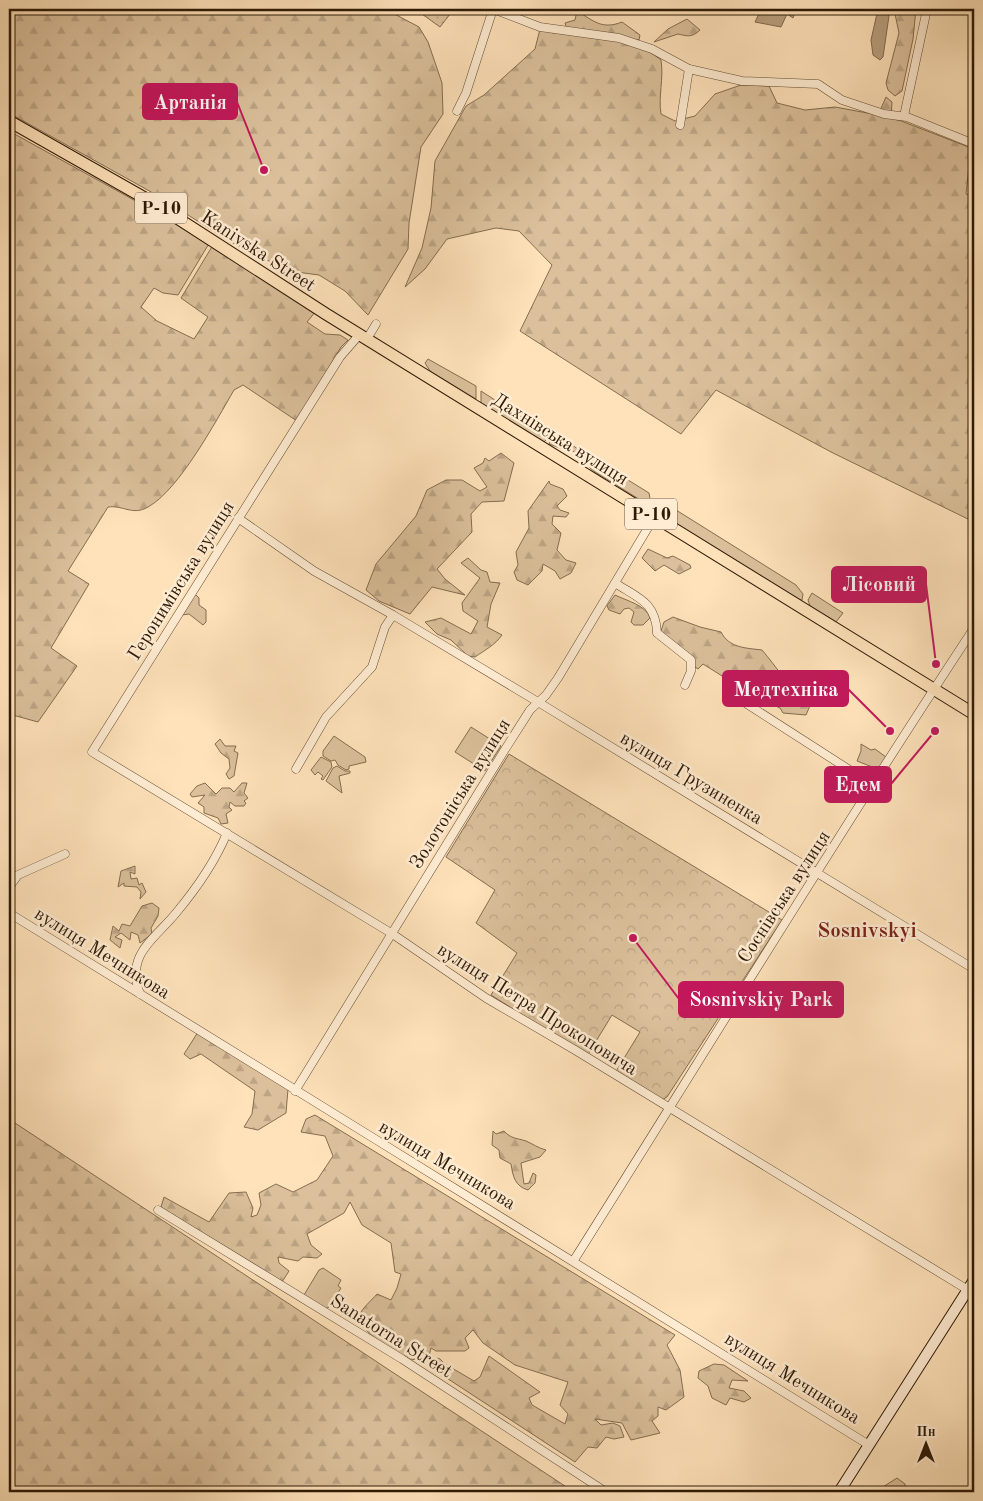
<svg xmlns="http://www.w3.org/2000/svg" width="983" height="1501" font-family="'Old Standard TT',serif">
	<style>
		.grass { fill: #dbc09b; stroke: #846d50 }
		.forest { fill: url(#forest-firs); stroke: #846d50 }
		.park { fill: url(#park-crowns); stroke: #846d50 }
		.garden { fill: url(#garden-dots); stroke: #846d50 }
		.water { fill: #b89e7d; stroke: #81694d }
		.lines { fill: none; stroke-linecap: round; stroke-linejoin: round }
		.street-casing { stroke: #624c33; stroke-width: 9 }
		.secondary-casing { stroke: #2e1a06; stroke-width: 12 }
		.primary-casing { stroke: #2e1a06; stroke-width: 13 }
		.street { stroke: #ffecd2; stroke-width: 8 }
		.secondary { stroke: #ffecd2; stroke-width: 10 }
		.primary { stroke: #ffe2ba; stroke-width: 11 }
		.labels { text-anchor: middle; stroke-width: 5; stroke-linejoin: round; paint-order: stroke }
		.shield { fill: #ffecd2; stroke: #6d5943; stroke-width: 1 }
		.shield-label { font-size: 18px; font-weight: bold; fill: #2e1a06 }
		.street-label { font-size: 19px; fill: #2e1a06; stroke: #ffecd2 }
		.quarter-label { font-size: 21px; font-weight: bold; fill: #7a1f14; stroke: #ffecd2 }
		.leader { fill: none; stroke: #c2185b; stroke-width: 2 }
		.callout-dot { fill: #c2185b; stroke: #ffecd2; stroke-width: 2 }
		.callout { fill: #c2185b; stroke: #c2185b; stroke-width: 2 }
		.callout-label { font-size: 20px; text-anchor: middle; font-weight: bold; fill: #fff }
	</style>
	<defs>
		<pattern id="forest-firs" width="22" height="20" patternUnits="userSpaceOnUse" patternTransform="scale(1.25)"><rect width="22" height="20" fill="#dbc09b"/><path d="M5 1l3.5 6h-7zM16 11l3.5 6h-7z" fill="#bca484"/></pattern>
		<pattern id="park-crowns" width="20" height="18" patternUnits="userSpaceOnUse" patternTransform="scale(1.25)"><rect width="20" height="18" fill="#dbc09b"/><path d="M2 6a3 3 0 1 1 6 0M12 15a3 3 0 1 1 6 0" fill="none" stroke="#bca484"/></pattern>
		<pattern id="garden-dots" width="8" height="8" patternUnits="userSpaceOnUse" patternTransform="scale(1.25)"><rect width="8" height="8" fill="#dbc09b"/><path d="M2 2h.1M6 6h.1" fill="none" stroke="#bca484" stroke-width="1.8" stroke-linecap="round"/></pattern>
	</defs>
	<rect width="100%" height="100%" fill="#ffe2ba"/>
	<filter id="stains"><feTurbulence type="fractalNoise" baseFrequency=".004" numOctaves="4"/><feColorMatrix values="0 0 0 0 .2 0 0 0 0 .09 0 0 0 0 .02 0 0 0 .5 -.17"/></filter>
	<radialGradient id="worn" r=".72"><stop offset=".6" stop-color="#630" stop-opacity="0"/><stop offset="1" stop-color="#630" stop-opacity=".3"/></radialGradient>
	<g class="grass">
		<polygon points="428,359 476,386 476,399 430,371 425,363"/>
		<polygon points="481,391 546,433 548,438 544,442 481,403"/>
		<polygon points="551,438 562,439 649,493 651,504 647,504 595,472 590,468 588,461 568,448 563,449 549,444"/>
		<polygon points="660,500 796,585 803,594 802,600 799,600 654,510 653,506"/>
		<polygon points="812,593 843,613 836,622 810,606 808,600"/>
		<polygon points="195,594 199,598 199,605 206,610 206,622 203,625 189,614 182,615"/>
		<polygon points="471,727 501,746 485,771 455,752"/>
		<polygon points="334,736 365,757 366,762 349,766 349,769 346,770 338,765 335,760 331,761 323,756 323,751"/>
		<polygon points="861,744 871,750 875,749 886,757 880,770 857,761 861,751"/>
		<polygon points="321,757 331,762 332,767 323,780 321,779 323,776 318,772 315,775 311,770"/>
		<polygon points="337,766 345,771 350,771 350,773 339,776 342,793 326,781 333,768"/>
		<polygon points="323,1268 341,1280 338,1286 341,1288 329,1307 325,1309 304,1295 319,1270"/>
		<polygon points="897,1478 905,1484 906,1492 875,1492"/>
	</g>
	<g class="forest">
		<polygon points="9,9 385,9 419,27 428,42 442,83 443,114 421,147 409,223 408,249 368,315 345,291 319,275 289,271 231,242 153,193 9,113"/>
		<polygon points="894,9 916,9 913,39 902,91 895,96 888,90 886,83 899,33"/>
		<path d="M577 11C594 21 602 30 622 22L640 35 639 40 567 29 565 23 575 20Z"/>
		<path d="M687 19 700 30C692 38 687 36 678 34L654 42 668 29Z"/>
		<path d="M540 29C580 34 629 34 661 60 664 79 658 96 661 114L675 121 695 116 715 94 741 85 769 86 777 103 805 110 835 107 889 117 879 113 886 97 892 102 891 117 971 148 966 194 974 197V522L831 452 716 390 681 434 520 331 552 265 519 231 496 228 447 239 425 269 405 287 422 248 431 208 435 161 466 106 484 95 535 49Z"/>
		<path d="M9 131 210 242 178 295 163 293 154 288 141 307 157 321 194 339 208 317 181 298 213 245 316 311 307 322 325 334 340 335 348 340 341 347 297 421 243 385 234 390C216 421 179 490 148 507 133 516 123 505 108 507L68 571 89 584 51 648 77 666 38 722 9 714Z"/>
		<polygon points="501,453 514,463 504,501 482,502 471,514 472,532 437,569 445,579 465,595 432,587 410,614 379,601 366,590 376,564 416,516 427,490 446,480 462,480 480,491 487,487 474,468 483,463 485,458 489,461"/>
		<polygon points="549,481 550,484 563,489 567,496 557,506 560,510 569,513 566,517 553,516 552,524 561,533 557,550 566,560 576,563 571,573 560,579 555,571 543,564 542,571 528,585 517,580 514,572 518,565 516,552 529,528 528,511"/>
		<polygon points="648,549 667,558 673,556 690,565 691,568 679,574 664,565 655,571 642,558"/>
		<path d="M468 558 481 570 487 572 490 582 500 583 491 604 487 627 502 635C495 645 485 650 475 657L468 656 451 640 437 634 425 622 441 618 471 634 478 621 463 611 462 603 480 578 461 563Z"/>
		<path d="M615 595C627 601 646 605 650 618L643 625H634L631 622 634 612 629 608 624 609 620 614 609 610 607 606Z"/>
		<path d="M673 617 700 627 721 632C729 648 746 648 762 650 777 667 790 691 812 701L806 715 783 713 780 708 762 700 754 703C740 686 722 676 703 664L698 669 695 667 661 631 664 622Z"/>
		<polygon points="220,739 225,746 236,746 234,751 238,753 234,776 229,779 226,774 230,768 229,759 221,753 215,744"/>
		<polygon points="205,783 216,794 222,788 230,788 234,792 242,783 247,783 244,793 248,798 244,801 246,803 244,806 235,806 230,802 229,807 232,810 226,814 228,823 221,824 218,818 204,813 204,807 198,803 205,795 192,797 190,794 197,786"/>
		<polygon points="135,866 135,874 130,872 131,879 137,878 139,885 142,883 146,892 140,899 141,892 137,887 124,886 124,883 118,887 121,871"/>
		<polygon points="152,903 159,908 158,916 151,928 152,934 140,943 138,935 131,932 130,940 121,933 115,937 122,940 120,948 110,940 113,926 119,931 122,924 130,926 142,906"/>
		<polygon points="198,1032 288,1089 286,1113 258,1130 244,1127 252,1114 255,1091 201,1054 190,1059 184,1054"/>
		<path d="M315 1115 675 1335 667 1345 680 1370 684 1397 666 1410 658 1407V1416L652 1421 660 1433 631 1440 622 1423 595 1419 601 1425 613 1423 620 1426 624 1437 614 1439 606 1437 597 1448 588 1447 575 1462 439 1373 432 1366 437 1358 440 1359 445 1364 474 1381 480 1377 489 1356 540 1392 529 1398 532 1405 565 1424 568 1414 560 1405 568 1382 515 1365 483 1343 473 1330 465 1338 469 1348 465 1351H436L431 1348 429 1356 411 1360C398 1352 357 1333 360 1315 361 1309 372 1300 377 1294L391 1300 397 1288 401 1274 395 1272 391 1243 362 1225 350 1202 344 1213 307 1234 311 1245 322 1254 317 1258 303 1257 298 1261 278 1257 279 1263 289 1271 282 1282 161 1207 164 1197 209 1222 229 1193 246 1192 253 1208 251 1217 257 1215 261 1205 259 1193 276 1184 293 1192 317 1180 333 1156 325 1136 301 1132 306 1119Z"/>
		<polygon points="9,1119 574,1492 9,1492"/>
		<path d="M493 1131 496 1134 504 1131C511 1139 517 1138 526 1141 533 1144 538 1148 546 1150L540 1157 521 1163 524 1184 529 1183 533 1173 536 1175 535 1183 528 1190C515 1186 513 1177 511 1164L500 1158 499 1150 492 1145Z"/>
		<polygon points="714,1364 724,1365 748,1381 732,1380 729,1388 744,1391 751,1398 744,1402 730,1398 726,1405 712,1398 708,1386 698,1378 699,1371"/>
	</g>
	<polygon class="park" points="509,754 782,920 667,1097 662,1100 615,1073 640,1032 612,1015 587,1056 491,995 517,953 476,923 495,890 446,857"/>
	<polygon class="garden" points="415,9 454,9 440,27"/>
	<g class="water">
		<polygon points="761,9 782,9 795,13 793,18 787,14 781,27 755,22"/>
		<polygon points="878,9 890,9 883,57 880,60 873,55 871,40"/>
	</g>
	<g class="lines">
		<defs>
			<g id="street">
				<polyline points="493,9 540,27 619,38 652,49 689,69 742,81 818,84 842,100 884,114 907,117 974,144"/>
				<polyline points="457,111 466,93 493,9"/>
				<polyline points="904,116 927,9"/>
				<polyline points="680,125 689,69"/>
				<polyline points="360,334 340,357 92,752 391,933 486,998 575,1050 968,1290"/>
				<polyline points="367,339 376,324"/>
				<polyline points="238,518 314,571 393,615 538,702 974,969"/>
				<path d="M615 583C638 598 656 602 657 633L691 660V671L685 685"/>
				<polyline points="736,697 873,785"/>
				<polyline points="296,769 326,717 372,667 385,627 393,615"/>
				<polyline points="9,887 18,875 65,854"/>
				<path d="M9 913C295 1091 584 1266 869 1445"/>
				<path d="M140 994C125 954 154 940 176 913 196 889 215 862 227 833"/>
				<polyline points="295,1091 504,751 530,710 546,695 558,678 655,516"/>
				<polyline points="158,1210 402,1359 606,1492"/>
				<path d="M574 1260C707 1049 837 836 974 628"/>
			</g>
			<polyline id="secondary" points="839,1492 974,1280"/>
			<polyline id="primary" points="9,121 157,205 326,314 974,714"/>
		</defs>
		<use href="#street" class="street-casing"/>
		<use href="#secondary" class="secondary-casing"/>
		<use href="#primary" class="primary-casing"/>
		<use href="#street" class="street"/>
		<use href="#secondary" class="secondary"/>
		<use href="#primary" class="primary"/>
	</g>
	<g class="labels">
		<g class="shield">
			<rect x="135" y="192.5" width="52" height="31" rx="4"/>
			<rect x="625" y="498.5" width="52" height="31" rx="4"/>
		</g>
		<g class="shield-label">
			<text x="161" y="214">Р-10</text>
			<text x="651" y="520">Р-10</text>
		</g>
		<g class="street-label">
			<text transform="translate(259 250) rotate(33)" y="7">Kanivska Street</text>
			<text transform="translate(561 438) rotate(32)" y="7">Дахнівська вулиця</text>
			<text transform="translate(180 580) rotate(-58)" y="7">Геронимівська вулиця</text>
			<text transform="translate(692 777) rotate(31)" y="7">вулиця Грузиненка</text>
			<text transform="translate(459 793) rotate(-58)" y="7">Золотоніська вулиця</text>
			<text transform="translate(783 896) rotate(-57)" y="7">Соснівська вулиця</text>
			<text transform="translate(103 952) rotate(32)" y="7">вулиця Мечникова</text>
			<text transform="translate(538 1008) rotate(32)" y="7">вулиця Петра Прокоповича</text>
			<text transform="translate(448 1164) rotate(31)" y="7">вулиця Мечникова</text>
			<text transform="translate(392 1335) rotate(32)" y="7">Sanatorna Street</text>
			<text transform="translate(793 1377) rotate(32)" y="7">вулиця Мечникова</text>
		</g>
		<g class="quarter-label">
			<text x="867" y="937">Sosnivskyi</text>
		</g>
	</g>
	<path class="leader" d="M264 170L237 102M936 664L926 584M890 731L848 689M935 731L891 784M633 938L679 999"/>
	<g class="callout-dot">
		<circle cx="264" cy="170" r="5"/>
		<circle cx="936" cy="664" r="5"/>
		<circle cx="890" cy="731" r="5"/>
		<circle cx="935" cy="731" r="5"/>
		<circle cx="633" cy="938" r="5"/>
	</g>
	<g class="callout">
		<rect x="143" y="84" width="94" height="35" rx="5"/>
		<rect x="832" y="567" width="94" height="35" rx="5"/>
		<rect x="723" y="671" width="125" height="35" rx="5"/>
		<rect x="825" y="767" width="66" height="35" rx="5"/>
		<rect x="679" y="982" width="164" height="35" rx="5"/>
	</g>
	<g class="callout-label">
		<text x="190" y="109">Артанія</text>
		<text x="879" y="591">Лісовий</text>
		<text x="786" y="696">Медтехніка</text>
		<text x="858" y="791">Едем</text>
		<text x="761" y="1006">Sosnivskiy Park</text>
	</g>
	<rect width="983" height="1501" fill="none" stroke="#ffe2ba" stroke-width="30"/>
	<rect x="10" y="10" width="963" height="1481" fill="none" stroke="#2e1a06" stroke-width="2.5"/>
	<rect x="15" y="15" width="953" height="1471" fill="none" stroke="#2e1a06"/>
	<g transform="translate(926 1444)" stroke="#ffecd2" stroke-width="4" paint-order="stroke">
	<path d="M0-4L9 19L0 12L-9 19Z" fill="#2e1a06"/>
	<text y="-8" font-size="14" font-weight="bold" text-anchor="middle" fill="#2e1a06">Пн</text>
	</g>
	<rect width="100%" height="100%" filter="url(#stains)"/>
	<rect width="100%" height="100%" fill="url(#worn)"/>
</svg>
